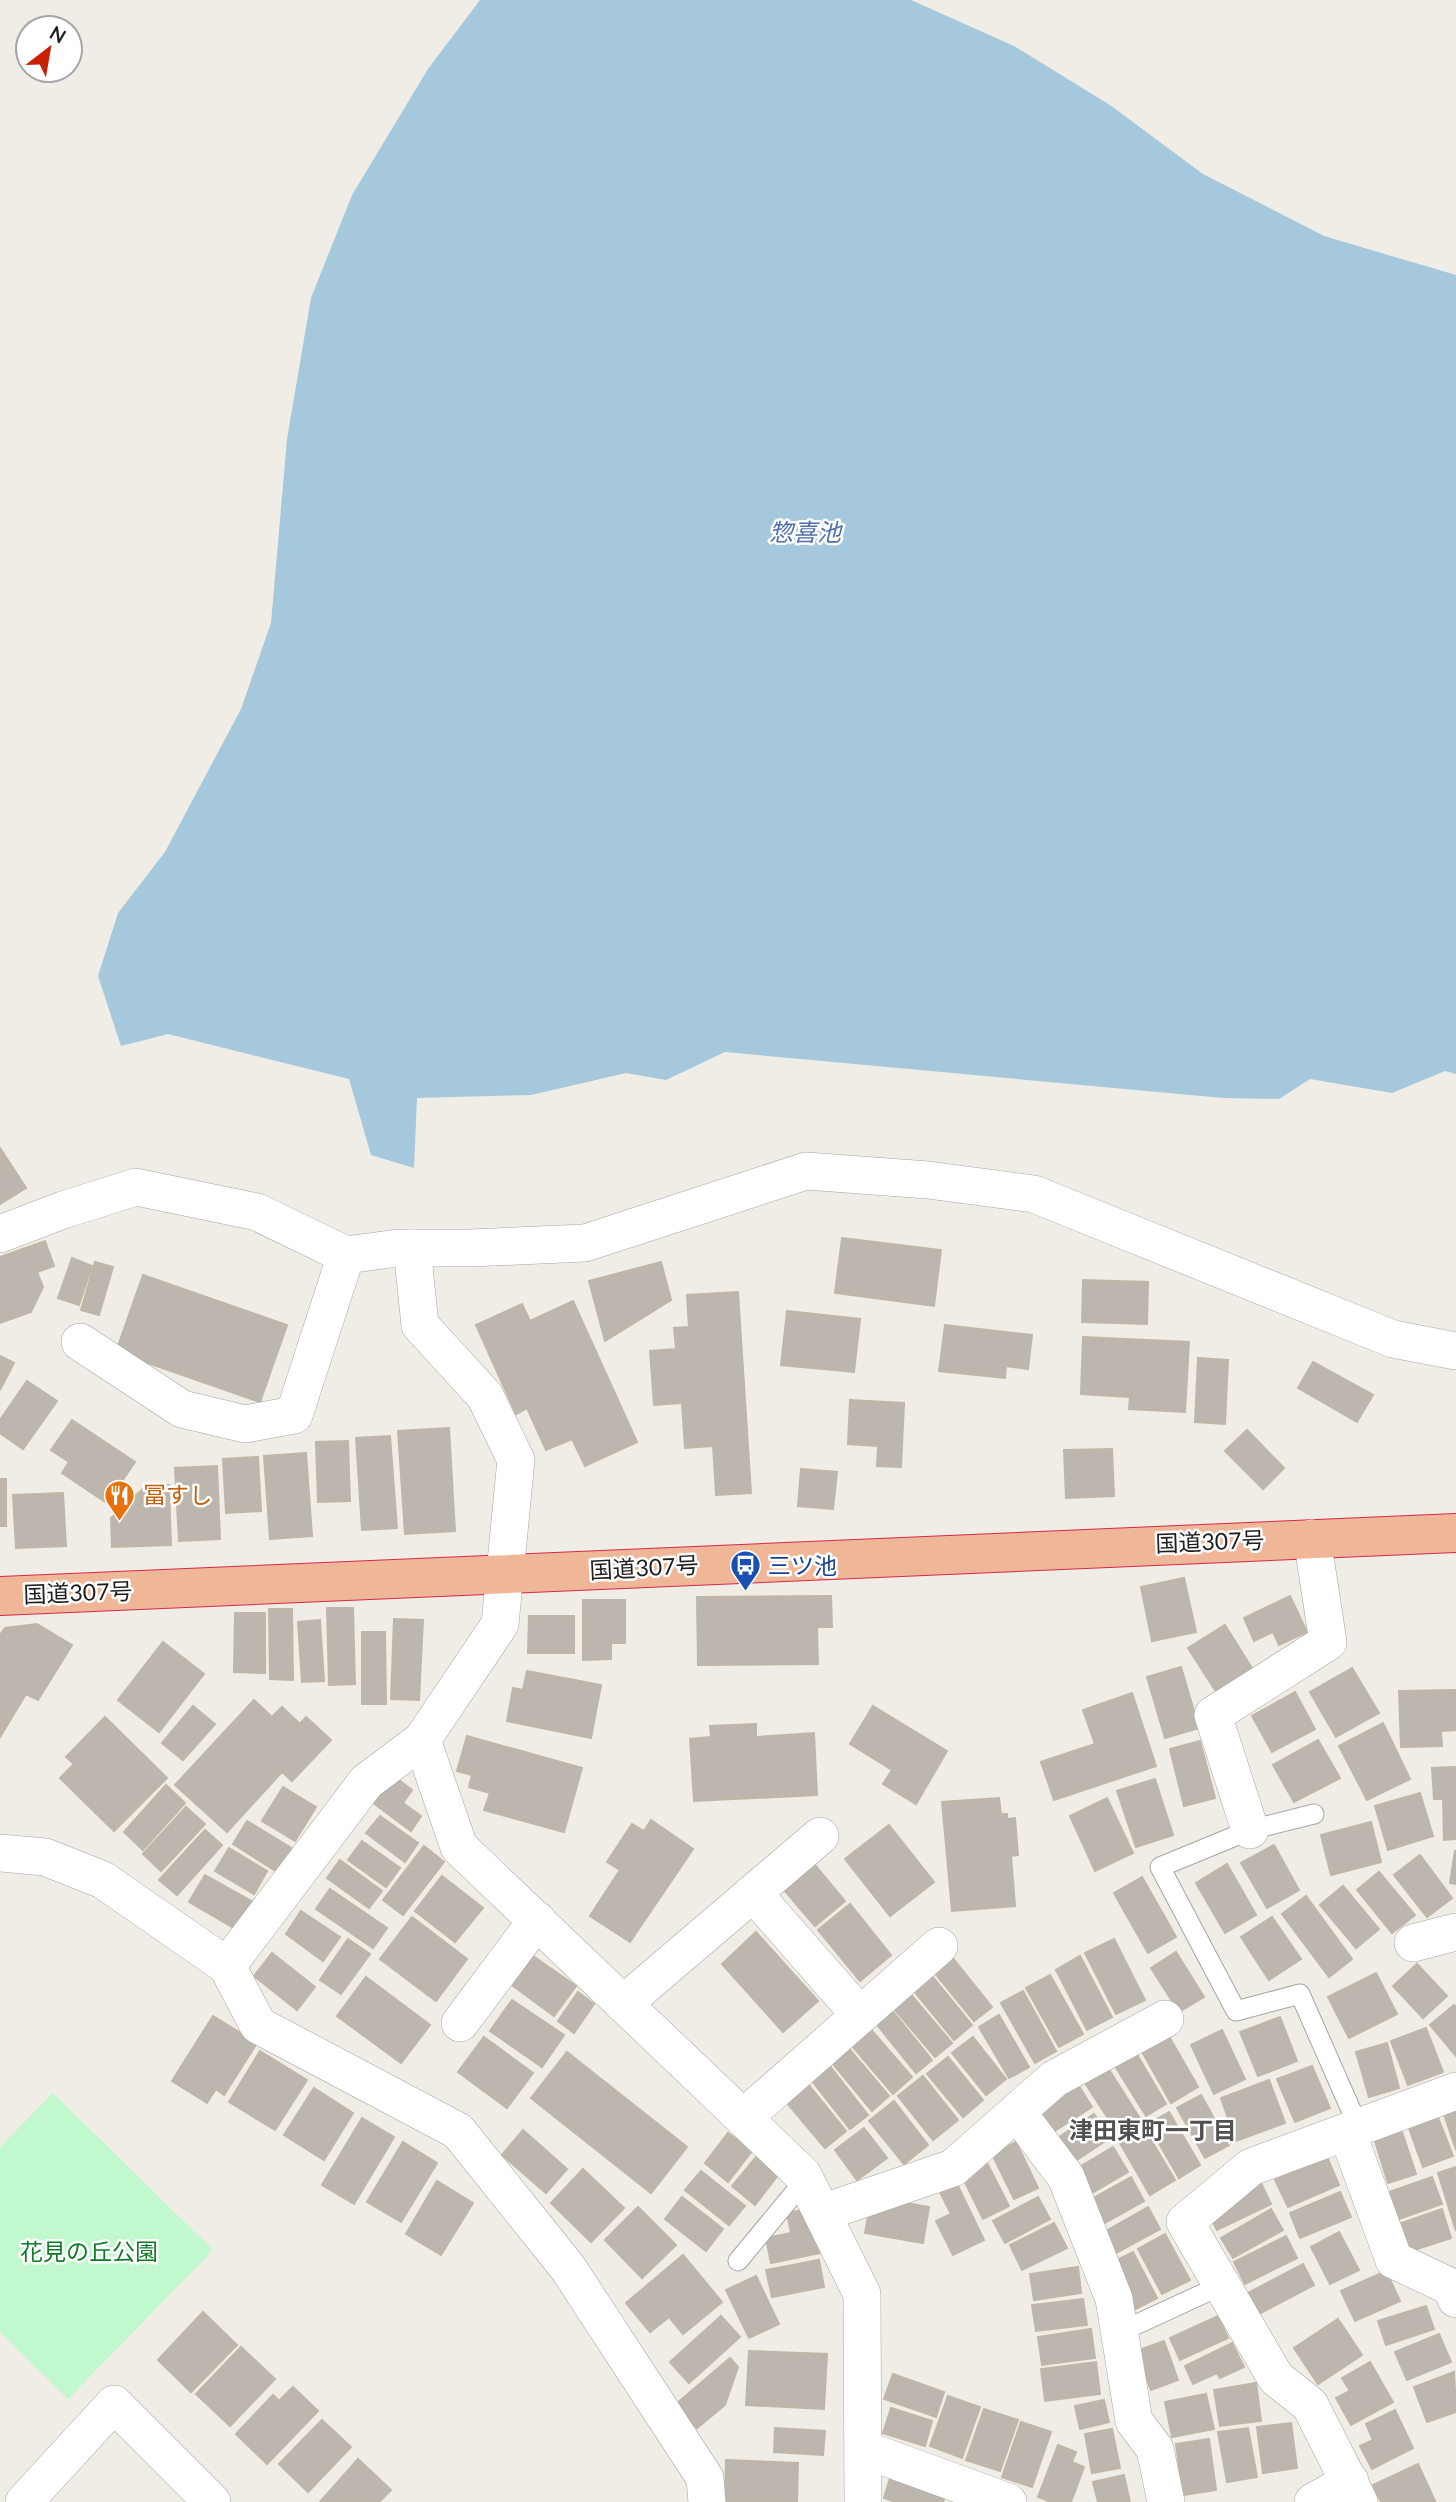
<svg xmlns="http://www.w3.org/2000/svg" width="1456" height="2502" font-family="Lato,'Noto Sans JP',sans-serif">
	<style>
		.park { fill: #c2f8ce }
		.water { fill: #a6c8dc }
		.building { fill: #bcb6ae; stroke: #c0b6a7; stroke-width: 2 }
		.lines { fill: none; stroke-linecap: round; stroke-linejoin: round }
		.service-casing { stroke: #a5a5a5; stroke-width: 21 }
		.minor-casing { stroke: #a5a5a5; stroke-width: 38 }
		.trunk-casing { stroke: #d7284b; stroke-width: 40 }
		.service { stroke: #fff; stroke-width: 19 }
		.minor { stroke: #fff; stroke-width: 37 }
		.trunk { stroke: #f0b698; stroke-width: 38 }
		.labels { text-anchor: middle; stroke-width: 5; stroke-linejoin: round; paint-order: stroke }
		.food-label { font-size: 23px; fill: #c56008; stroke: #fff; text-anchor: start }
		.street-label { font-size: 23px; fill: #1e1e1e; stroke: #fff }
		.transit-label { font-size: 23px; fill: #164399; stroke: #fff; text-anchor: start }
		.park-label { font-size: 23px; fill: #0e7b26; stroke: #fff }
		.water-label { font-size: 24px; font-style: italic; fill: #4d6fac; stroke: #fff }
		.neighbourhood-label { font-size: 24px; font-weight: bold; fill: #515151; stroke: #fff }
	</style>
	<rect width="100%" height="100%" fill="#efede5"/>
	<polygon class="park" points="53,2093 213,2250 68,2399 0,2332 0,2147"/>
	<polygon class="water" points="480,0 911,0 1014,46 1110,105 1203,174 1324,236 1456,275 1456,1074 1445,1071 1392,1093 1310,1079 1279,1099 1223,1098 725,1052 666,1080 626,1073 531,1095 417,1098 414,1168 371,1155 349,1079 168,1034 121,1046 98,976 118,913 165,852 241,709 271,623 287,439 311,298 352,195 428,69"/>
	<g class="building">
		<polygon points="0,1148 26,1188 0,1204"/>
		<polygon points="842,1238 941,1250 934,1306 835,1293"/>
		<polygon points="45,1241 54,1266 37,1272 43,1287 31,1312 0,1323 0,1257"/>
		<polygon points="72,1258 92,1266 79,1305 58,1298"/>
		<polygon points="95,1262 113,1267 99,1315 81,1310"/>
		<polygon points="661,1262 671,1300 605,1341 589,1281"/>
		<polygon points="143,1275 287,1325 260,1402 116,1352"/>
		<polygon points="1083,1280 1148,1282 1147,1324 1082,1322"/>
		<polygon points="738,1292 751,1493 716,1495 713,1446 685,1448 682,1403 654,1405 650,1351 676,1349 674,1328 689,1327 687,1295"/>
		<polygon points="573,1301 637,1442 585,1466 572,1439 546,1450 527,1408 516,1414 476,1325 522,1304 530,1321"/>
		<polygon points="787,1311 860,1319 854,1372 781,1365"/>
		<polygon points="945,1325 1032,1335 1028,1369 1006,1366 1005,1378 939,1371"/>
		<polygon points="1083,1337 1189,1342 1185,1412 1129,1409 1130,1397 1081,1394"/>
		<polygon points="0,1356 14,1363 0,1390"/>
		<polygon points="1198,1358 1228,1360 1225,1424 1195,1422"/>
		<polygon points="1313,1362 1373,1395 1357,1422 1298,1388"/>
		<polygon points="27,1381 57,1401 23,1449 0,1433 0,1420"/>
		<polygon points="850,1400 904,1403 901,1467 877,1466 878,1446 848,1444"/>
		<polygon points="72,1420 135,1462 107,1503 62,1473 69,1462 51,1450"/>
		<polygon points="449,1428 455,1531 405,1534 398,1431"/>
		<polygon points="1247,1430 1284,1468 1263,1489 1225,1451"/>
		<polygon points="390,1436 397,1528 362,1530 356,1438"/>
		<polygon points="348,1441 350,1501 318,1502 316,1442"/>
		<polygon points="1112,1449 1114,1496 1066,1498 1064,1450"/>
		<polygon points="306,1453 312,1536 270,1539 264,1456"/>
		<polygon points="258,1457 261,1511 226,1513 223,1459"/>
		<polygon points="217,1466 220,1539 179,1541 175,1468"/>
		<polygon points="801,1469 837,1472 833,1509 798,1506"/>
		<rect x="0" y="1479" width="6" height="47"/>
		<polygon points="169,1485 171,1545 112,1547 111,1518 146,1486"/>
		<polygon points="63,1493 66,1546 16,1548 13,1495"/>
		<polygon points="1184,1578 1196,1632 1152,1641 1141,1587"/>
		<polygon points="831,1596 832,1627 817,1627 818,1664 698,1665 697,1597"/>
		<polygon points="1290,1596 1307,1632 1279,1645 1273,1632 1254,1641 1244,1618"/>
		<polygon points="583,1600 625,1600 625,1643 611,1643 611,1659 583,1660"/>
		<polygon points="327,1608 353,1608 355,1684 329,1685"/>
		<polygon points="269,1609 292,1609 293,1680 270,1679"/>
		<polygon points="235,1613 265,1613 265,1673 234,1672"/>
		<polygon points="529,1616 574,1616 574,1653 528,1653"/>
		<polygon points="394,1619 423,1620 419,1700 391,1699"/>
		<polygon points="320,1620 324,1681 302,1682 298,1622"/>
		<polygon points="37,1624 72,1645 38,1700 26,1694 0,1737 0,1635 5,1628"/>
		<polygon points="1225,1625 1253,1670 1217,1693 1188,1648"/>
		<polygon points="362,1632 385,1632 386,1704 362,1704"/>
		<polygon points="163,1642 204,1674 159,1732 118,1700"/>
		<polygon points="1181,1667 1199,1728 1165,1738 1147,1677"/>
		<polygon points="1352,1668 1379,1713 1336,1737 1310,1692"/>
		<polygon points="527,1671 601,1685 591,1738 507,1721 513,1688 523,1690"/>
		<polygon points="1456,1690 1456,1730 1441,1731 1442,1746 1401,1747 1399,1691"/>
		<polygon points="1295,1692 1315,1729 1272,1752 1252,1716"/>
		<polygon points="1132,1693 1156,1766 1054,1800 1041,1762 1095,1744 1083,1710"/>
		<polygon points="254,1700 272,1717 282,1707 300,1724 306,1717 331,1740 292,1781 282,1772 227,1832 175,1785"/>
		<polygon points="193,1706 215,1724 183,1760 162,1743"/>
		<polygon points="873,1706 947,1751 916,1804 883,1784 892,1770 850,1744"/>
		<polygon points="105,1717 167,1778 114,1831 60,1778 74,1764 66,1757"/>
		<polygon points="1383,1723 1410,1779 1367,1800 1339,1746"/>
		<polygon points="756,1724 756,1737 814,1733 817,1795 694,1801 690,1739 711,1737 710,1726"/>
		<polygon points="467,1736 582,1768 564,1832 484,1810 490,1793 469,1787 472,1775 457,1771"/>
		<polygon points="1318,1740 1340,1778 1294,1802 1273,1765"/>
		<polygon points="1200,1741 1215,1798 1184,1806 1170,1749"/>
		<polygon points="1456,1767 1456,1839 1444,1840 1443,1799 1434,1799 1432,1768"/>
		<polygon points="392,1775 412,1790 403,1803 421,1816 411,1831 372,1802"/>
		<polygon points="1155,1779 1173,1835 1136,1847 1117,1791"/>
		<polygon points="166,1785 185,1803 143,1850 124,1832"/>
		<polygon points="283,1787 316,1807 295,1841 262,1821"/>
		<polygon points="1420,1793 1433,1836 1388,1850 1375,1806"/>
		<polygon points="999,1798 1001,1814 1007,1814 1007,1819 1015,1818 1018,1855 1011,1856 1015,1906 952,1911 942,1802"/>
		<polygon points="1107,1798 1133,1853 1095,1871 1070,1816"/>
		<polygon points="186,1807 205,1824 161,1871 143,1854"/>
		<polygon points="380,1816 418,1843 405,1862 366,1833"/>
		<polygon points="651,1820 693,1849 630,1942 590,1916 620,1870 607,1862 632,1824 644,1831"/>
		<polygon points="247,1821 293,1849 279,1873 233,1844"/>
		<polygon points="1371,1822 1381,1862 1331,1875 1321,1835"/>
		<polygon points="889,1825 934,1882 890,1916 845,1859"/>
		<polygon points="205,1830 222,1845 177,1895 159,1880"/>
		<polygon points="362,1841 400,1868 386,1887 348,1860"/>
		<polygon points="1274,1845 1299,1890 1267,1908 1241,1863"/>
		<polygon points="424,1846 444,1862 403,1915 383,1900"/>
		<polygon points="229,1848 267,1871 254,1894 215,1871"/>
		<polygon points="1455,1851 1456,1851 1456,1884 1450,1883"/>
		<polygon points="1420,1855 1452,1898 1427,1917 1394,1875"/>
		<polygon points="809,1858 845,1901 815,1926 779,1884"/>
		<polygon points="340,1860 382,1891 369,1908 327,1878"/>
		<polygon points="1227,1864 1256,1915 1225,1933 1196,1883"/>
		<polygon points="1379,1872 1415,1915 1392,1933 1357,1890"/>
		<polygon points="205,1875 255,1903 239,1931 189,1902"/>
		<polygon points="442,1876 483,1908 455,1942 415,1911"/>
		<polygon points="1142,1877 1176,1937 1148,1953 1114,1893"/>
		<polygon points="1343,1886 1379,1929 1356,1948 1320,1905"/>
		<polygon points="330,1889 387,1928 373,1948 316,1909"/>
		<polygon points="1306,1896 1352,1959 1329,1977 1282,1914"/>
		<polygon points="850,1904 891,1955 860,1981 818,1930"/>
		<polygon points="301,1911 340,1937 323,1961 286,1934"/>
		<polygon points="412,1917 467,1959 436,2001 380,1959"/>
		<polygon points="1272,1917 1301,1959 1269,1980 1241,1937"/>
		<polygon points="756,1932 818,2001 783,2032 722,1964"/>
		<polygon points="348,1939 370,1954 341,1994 320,1980"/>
		<polygon points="1114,1939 1145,2000 1116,2014 1085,1953"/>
		<polygon points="948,1952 992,2007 974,2021 929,1966"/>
		<polygon points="1176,1952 1204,1997 1179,2012 1151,1968"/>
		<polygon points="272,1953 315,1987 297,2010 254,1976"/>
		<polygon points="533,1956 576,1986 554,2016 512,1985"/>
		<polygon points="1080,1956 1112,2017 1087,2030 1056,1970"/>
		<polygon points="1417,1964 1447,1996 1423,2018 1393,1986"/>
		<polygon points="927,1970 972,2025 954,2040 909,1985"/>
		<polygon points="1376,1973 1397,2014 1349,2038 1328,1997"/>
		<polygon points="1050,1975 1083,2034 1059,2047 1026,1988"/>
		<polygon points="366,1977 430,2025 401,2063 337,2016"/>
		<polygon points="907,1990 952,2043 935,2057 890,2004"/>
		<polygon points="1023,1991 1056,2051 1035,2063 1001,2003"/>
		<polygon points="578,1992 594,2004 574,2033 558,2021"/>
		<polygon points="512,2000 564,2035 542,2067 490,2031"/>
		<polygon points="1454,2005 1456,2007 1456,2056 1430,2025"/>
		<polygon points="890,2008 932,2060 916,2073 874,2021"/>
		<polygon points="999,2015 1029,2067 1009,2078 979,2027"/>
		<polygon points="213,2016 257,2043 224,2095 216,2089 207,2103 172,2081"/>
		<polygon points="1280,2017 1297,2061 1258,2076 1240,2032"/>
		<polygon points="867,2025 912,2077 893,2094 848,2041"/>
		<polygon points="1426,2028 1443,2072 1408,2085 1391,2041"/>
		<polygon points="1222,2030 1245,2079 1214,2094 1191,2045"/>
		<polygon points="1167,2033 1198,2087 1171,2103 1140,2048"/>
		<polygon points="484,2037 533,2073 507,2108 458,2072"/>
		<polygon points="973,2037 1006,2079 986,2095 952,2053"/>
		<polygon points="1387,2043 1399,2088 1369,2097 1356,2052"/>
		<polygon points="845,2044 889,2096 872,2111 828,2058"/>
		<polygon points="260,2051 307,2080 275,2130 229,2102"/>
		<polygon points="567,2052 687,2147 651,2193 531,2098"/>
		<polygon points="1136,2053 1166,2104 1146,2116 1115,2066"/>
		<polygon points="948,2057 983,2100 963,2117 927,2074"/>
		<polygon points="826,2061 868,2115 850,2129 808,2076"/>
		<polygon points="1312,2066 1330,2108 1295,2122 1277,2079"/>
		<polygon points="1108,2068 1139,2117 1117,2132 1085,2083"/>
		<polygon points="923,2076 958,2120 933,2140 898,2096"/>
		<polygon points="803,2078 846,2131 825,2148 781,2096"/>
		<polygon points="1269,2080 1285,2123 1236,2141 1221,2098"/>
		<polygon points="1077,2083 1092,2107 1050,2134 1034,2110"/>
		<polygon points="314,2088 353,2113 324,2160 284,2135"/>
		<polygon points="1201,2095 1229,2145 1205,2158 1177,2108"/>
		<polygon points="894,2101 928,2145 904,2164 869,2121"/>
		<polygon points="1456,2110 1456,2150 1444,2114"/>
		<polygon points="1169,2112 1200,2165 1179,2178 1148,2124"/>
		<polygon points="1094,2114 1110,2138 1069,2165 1053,2141"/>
		<polygon points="1437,2115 1453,2156 1423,2167 1408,2125"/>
		<polygon points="362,2118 394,2137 354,2204 322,2185"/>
		<polygon points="1142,2125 1175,2180 1150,2195 1117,2138"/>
		<polygon points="864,2128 887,2158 857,2180 835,2150"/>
		<polygon points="1401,2129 1416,2174 1388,2183 1374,2138"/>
		<polygon points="523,2130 567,2169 546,2193 502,2155"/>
		<polygon points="728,2133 752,2151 728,2182 705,2163"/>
		<polygon points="403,2142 437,2163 401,2222 367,2202"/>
		<polygon points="1016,2142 1038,2188 1014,2199 992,2154"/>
		<polygon points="1113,2147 1128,2172 1085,2197 1071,2172"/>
		<polygon points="756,2157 779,2174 755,2205 732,2186"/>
		<polygon points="1327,2157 1339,2185 1288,2207 1275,2180"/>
		<polygon points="986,2161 1009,2206 983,2219 961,2174"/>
		<polygon points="1456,2167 1456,2231 1438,2173"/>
		<polygon points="583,2169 624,2208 591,2242 551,2203"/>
		<polygon points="701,2171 745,2206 729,2225 685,2190"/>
		<polygon points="1131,2177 1144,2201 1096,2228 1083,2204"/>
		<polygon points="1258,2177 1271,2204 1217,2230 1208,2213"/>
		<polygon points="1432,2177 1442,2204 1399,2219 1389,2192"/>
		<polygon points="437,2181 473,2203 441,2255 406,2234"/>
		<polygon points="957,2184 984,2240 953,2255 936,2221 951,2214 940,2192"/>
		<polygon points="1340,2192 1351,2217 1300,2238 1290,2213"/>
		<polygon points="682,2197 723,2229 706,2251 665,2219"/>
		<polygon points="1038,2197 1050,2219 1005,2243 993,2221"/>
		<polygon points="884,2199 929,2207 923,2243 865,2233 869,2211 882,2213"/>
		<polygon points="638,2207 676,2245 642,2278 605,2240"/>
		<polygon points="1148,2207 1160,2229 1109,2257 1097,2236"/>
		<polygon points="811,2208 820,2253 771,2263 766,2238 791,2233 787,2213"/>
		<polygon points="1271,2209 1283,2230 1233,2258 1221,2238"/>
		<polygon points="1442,2209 1451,2238 1411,2251 1401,2223"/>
		<polygon points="1054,2223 1067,2248 1022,2270 1010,2245"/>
		<polygon points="1339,2232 1359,2270 1330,2284 1311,2247"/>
		<polygon points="1165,2234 1190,2280 1162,2294 1138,2249"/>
		<polygon points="1286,2236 1297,2258 1245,2284 1234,2262"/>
		<polygon points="1133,2252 1157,2298 1134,2310 1109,2264"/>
		<polygon points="683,2255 722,2302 683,2334 669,2317 650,2332 626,2303"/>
		<polygon points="819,2260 824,2287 772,2297 766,2270"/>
		<polygon points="1303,2264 1314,2285 1259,2314 1248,2293"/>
		<polygon points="1078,2267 1081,2293 1034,2300 1030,2274"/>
		<polygon points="1386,2271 1400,2301 1355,2321 1341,2291"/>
		<polygon points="756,2276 779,2324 749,2338 726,2290"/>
		<polygon points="1083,2299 1087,2325 1036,2331 1032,2305"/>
		<polygon points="1426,2306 1434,2329 1386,2345 1378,2321"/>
		<polygon points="203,2312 237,2345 191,2392 158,2360"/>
		<polygon points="721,2316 740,2337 689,2383 670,2362"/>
		<polygon points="1218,2316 1228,2338 1180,2360 1170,2338"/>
		<polygon points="1338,2319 1362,2355 1318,2384 1294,2348"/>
		<polygon points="1091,2329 1095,2358 1042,2365 1038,2337"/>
		<polygon points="1439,2334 1451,2362 1407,2380 1395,2352"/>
		<polygon points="1164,2341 1178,2380 1151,2390 1136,2351"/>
		<polygon points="1232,2343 1244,2367 1220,2378 1217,2373 1193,2384 1185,2366"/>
		<polygon points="241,2347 275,2379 230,2426 196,2394"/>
		<polygon points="749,2351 827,2354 824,2409 746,2405"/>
		<polygon points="730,2358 738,2367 725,2405 697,2428 676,2404"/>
		<polygon points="1096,2362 1100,2394 1045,2401 1041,2369"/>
		<polygon points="1370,2362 1393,2402 1351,2425 1336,2398 1350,2391 1342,2378"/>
		<polygon points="1454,2372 1456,2412 1427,2422 1414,2387"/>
		<polygon points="893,2374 944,2392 936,2417 884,2399"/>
		<polygon points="1256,2383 1261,2421 1220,2426 1214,2390"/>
		<polygon points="293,2387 318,2411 267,2464 236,2434 273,2395 279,2401"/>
		<polygon points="1206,2394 1214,2429 1172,2437 1165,2402"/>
		<polygon points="948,2396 980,2407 962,2458 930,2446"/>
		<polygon points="1104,2400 1109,2422 1080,2429 1075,2406"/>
		<polygon points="891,2408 932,2421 925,2446 883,2433"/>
		<polygon points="984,2409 1018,2420 1000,2471 966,2460"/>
		<polygon points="1395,2410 1413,2448 1372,2469 1360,2446 1373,2440 1366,2424"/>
		<polygon points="322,2420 351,2447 308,2492 279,2464"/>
		<polygon points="1021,2422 1051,2432 1032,2487 1002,2477"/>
		<polygon points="1291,2423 1297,2468 1263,2473 1257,2427"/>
		<polygon points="775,2428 825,2431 823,2455 774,2452"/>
		<polygon points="1248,2428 1257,2477 1227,2482 1218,2432"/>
		<polygon points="1112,2429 1120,2468 1092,2473 1085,2434"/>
		<polygon points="1209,2439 1216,2490 1183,2495 1176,2444"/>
		<polygon points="1058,2445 1076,2452 1072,2462 1084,2467 1071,2502 1051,2502 1038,2497"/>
		<polygon points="358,2459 391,2490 379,2502 320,2502"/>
		<polygon points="726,2460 798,2463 797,2502 725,2502"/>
		<polygon points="1418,2464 1435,2501 1381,2502 1373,2485"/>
		<polygon points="891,2475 946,2493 943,2502 895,2502 884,2498"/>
		<polygon points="1124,2475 1130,2502 1098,2502 1093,2482"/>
	</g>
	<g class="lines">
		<defs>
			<g id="service">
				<polyline points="1314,1814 1250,1830 1160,1867 1236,2011 1300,1994 1359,2128"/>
				<polyline points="738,2261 805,2180"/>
				<polyline points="1120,2332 1222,2285"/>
			</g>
			<g id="minor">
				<polyline points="0,1234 63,1210 136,1187 257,1212 346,1255 398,1248 471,1248 585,1243 806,1171 928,1180 1034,1194 1393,1339 1456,1351"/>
				<polyline points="80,1342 182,1409 245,1424 294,1415 346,1255"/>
				<polyline points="422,1740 459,1847 803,2175 862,2294 863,2502"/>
				<polyline points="1250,1830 1213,1715 1328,1642 1312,1538"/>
				<polyline points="0,1853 45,1857 103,1880 227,1966 258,2025 458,2131 568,2268 705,2478 707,2502"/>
				<polyline points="753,1893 860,2015"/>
				<polyline points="1413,1943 1456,1932"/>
				<polyline points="227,1966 366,1782 422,1740 500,1624 516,1460 485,1396 420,1325 412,1248"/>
				<polyline points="623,2004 820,1836"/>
				<polyline points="460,2023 537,1920"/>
				<polyline points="1017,2112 1066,2177 1114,2299 1134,2421 1155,2449 1166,2502"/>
				<polyline points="743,2118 939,1946"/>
				<polyline points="1347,2132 1394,2260 1451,2287 1456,2299"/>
				<polyline points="822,2213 953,2168 1054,2079 1165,2019"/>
				<polyline points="863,2449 1008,2502"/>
				<polyline points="24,2502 114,2404 212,2502"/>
				<polyline points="1313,2502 1350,2481"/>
				<polyline points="1359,2502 1310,2405 1276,2378 1185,2222 1251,2167 1456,2091"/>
			</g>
			<polyline id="trunk" points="0,1596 1456,1533"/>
		</defs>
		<use href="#service" class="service-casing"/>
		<use href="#minor" class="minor-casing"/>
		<use href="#trunk" class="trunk-casing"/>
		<use href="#service" class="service"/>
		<use href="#minor" class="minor"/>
		<use href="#trunk" class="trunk"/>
	</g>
	<defs>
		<symbol id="restaurant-pin" viewBox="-11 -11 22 30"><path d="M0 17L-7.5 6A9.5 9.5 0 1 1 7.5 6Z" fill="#e8710a" stroke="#fff"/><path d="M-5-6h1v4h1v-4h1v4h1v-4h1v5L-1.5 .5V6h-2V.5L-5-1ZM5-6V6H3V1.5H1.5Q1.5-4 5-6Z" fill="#fff"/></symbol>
		<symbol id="bus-pin" viewBox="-11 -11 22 30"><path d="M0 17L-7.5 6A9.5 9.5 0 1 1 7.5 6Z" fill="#1a4fb4" stroke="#fff"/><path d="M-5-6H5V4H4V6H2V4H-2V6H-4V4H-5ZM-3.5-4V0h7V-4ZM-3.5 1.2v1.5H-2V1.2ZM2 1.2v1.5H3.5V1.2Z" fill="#fff"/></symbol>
	</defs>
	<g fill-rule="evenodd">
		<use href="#restaurant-pin" x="102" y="1478" width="35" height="47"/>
		<use href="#bus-pin" x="728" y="1548" width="35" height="47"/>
	</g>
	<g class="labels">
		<g class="food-label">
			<text x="143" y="1503">冨すし</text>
		</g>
		<g class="street-label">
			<text transform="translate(1210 1542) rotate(-2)" y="8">国道307号</text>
			<text transform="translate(644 1568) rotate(-3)" y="8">国道307号</text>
			<text transform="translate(78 1593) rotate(-2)" y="8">国道307号</text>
		</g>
		<g class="transit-label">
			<text x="768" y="1574">三ツ池</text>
		</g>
		<g class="park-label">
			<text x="89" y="2260">花見の丘公園</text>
		</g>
		<g class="water-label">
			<text x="805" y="541">惣喜池</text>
		</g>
		<g class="neighbourhood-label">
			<text x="1153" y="2139">津田東町一丁目</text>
		</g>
	</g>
	<g transform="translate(49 49) rotate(31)"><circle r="33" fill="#ffffff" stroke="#a5a5a5" stroke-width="2"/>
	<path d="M0-5L12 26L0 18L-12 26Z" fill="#c82004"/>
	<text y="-10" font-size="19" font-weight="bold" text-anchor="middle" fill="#1e1e1e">N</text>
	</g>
</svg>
